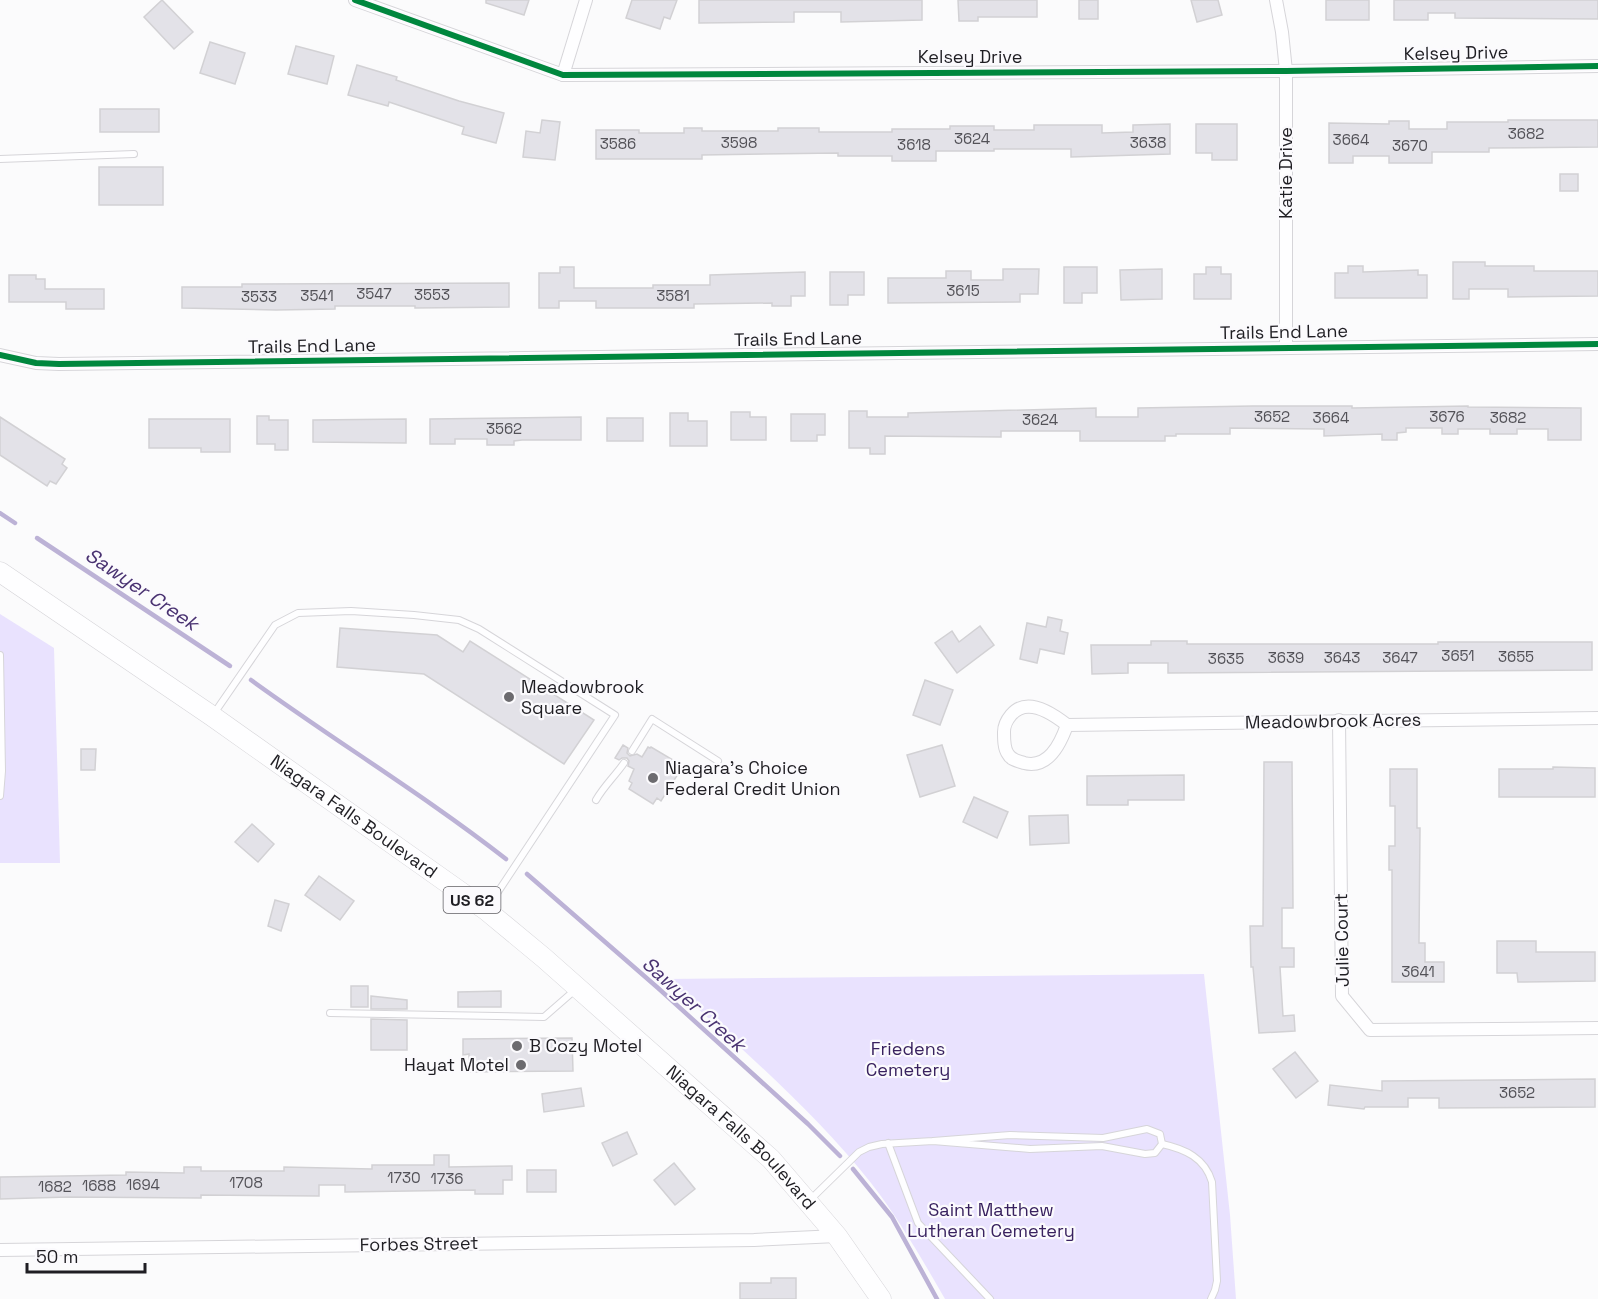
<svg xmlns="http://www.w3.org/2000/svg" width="1598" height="1299" font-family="'Space Grotesk',sans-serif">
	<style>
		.green { fill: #e9e2fe }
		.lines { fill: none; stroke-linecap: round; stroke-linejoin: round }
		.stream { stroke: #bcb2d6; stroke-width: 4.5 }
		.building { fill: #e3e2e8; stroke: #d2d1d4; stroke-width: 1.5 }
		.service-casing { stroke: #d6d5d9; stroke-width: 8 }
		.minor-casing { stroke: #d6d5d9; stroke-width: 14 }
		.primary-casing { stroke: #d6d5d9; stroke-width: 21 }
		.service { stroke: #fefeff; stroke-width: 6 }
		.minor { stroke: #fefeff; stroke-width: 12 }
		.primary { stroke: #fefeff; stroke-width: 20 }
		.cycleway-casing { stroke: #fbfafd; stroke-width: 10 }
		.cycleway { stroke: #00873e; stroke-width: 6 }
		.poi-dot { fill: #6c6b6f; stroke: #fbfafd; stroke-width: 2 }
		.labels { text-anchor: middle; stroke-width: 4.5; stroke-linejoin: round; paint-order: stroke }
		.number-label { font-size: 15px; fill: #535258 }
		.shield { fill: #fbfafd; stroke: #616064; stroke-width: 1.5 }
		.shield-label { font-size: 16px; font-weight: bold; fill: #1f1e23 }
		.street-label { font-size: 18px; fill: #1f1e23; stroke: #fbfafd }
		.poi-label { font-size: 18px; fill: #1f1e23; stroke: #fbfafd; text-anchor: start }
		.park-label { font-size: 18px; fill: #39225f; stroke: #fbfafd }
		.water-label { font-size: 20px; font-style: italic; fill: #493271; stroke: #fbfafd }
	</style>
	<rect width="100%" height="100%" fill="#fbfbfc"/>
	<g class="green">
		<polygon points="0,614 54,648 60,863 0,863"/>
		<path d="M1204 974 1230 1215 1236 1299H945C922 1259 899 1219 871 1183 812 1108 735 1044 666 979Z"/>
	</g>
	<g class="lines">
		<g class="stream">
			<polyline points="0,513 15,523"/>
			<polyline points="37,538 230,666"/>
			<path d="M251 680C335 741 424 795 506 859"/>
			<polyline points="527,874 658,988 808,1124 840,1156"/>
			<polyline points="853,1169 892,1217 937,1299"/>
		</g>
	</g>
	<g class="building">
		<polygon points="162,0 193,32 174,49 144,17"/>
		<polygon points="486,0 529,0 524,15 486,3"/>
		<polygon points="632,0 677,0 670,19 664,17 660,29 626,18"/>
		<polygon points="699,0 922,0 922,20 841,22 841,12 794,12 794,22 699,23"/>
		<polygon points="958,0 1037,0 1037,17 978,17 978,21 959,21"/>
		<rect x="1079" y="0" width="19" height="19"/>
		<polygon points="1191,0 1218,0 1222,15 1197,22"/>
		<rect x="1326" y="0" width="43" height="20"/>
		<polygon points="1394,0 1598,0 1598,19 1455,18 1455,13 1428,13 1428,20 1394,20"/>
		<polygon points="210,42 245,53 235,84 200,73"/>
		<polygon points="296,46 334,56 327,84 288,74"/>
		<polygon points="357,65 397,77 396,80 459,101 504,113 496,143 462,134 464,127 389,102 388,106 348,95"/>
		<rect x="100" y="109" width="59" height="23"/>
		<polygon points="542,120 560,122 555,160 523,157 526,131 540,133"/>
		<polygon points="1508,120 1598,120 1598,147 1489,148 1489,152 1432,152 1432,163 1389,163 1389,156 1353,156 1353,163 1329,163 1329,123 1389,124 1389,121 1409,121 1409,129 1447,129 1447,122 1508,122"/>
		<polygon points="1170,124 1170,154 1071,157 1071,149 994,149 994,151 936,151 936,161 892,161 892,156 838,156 838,153 702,155 702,159 596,159 596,130 639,130 639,133 684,133 684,128 702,128 702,131 778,131 778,128 819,128 819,132 892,132 892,129 950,129 950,126 994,126 994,130 1034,130 1034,125 1102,125 1102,133 1133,132 1133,125"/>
		<polygon points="1196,124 1237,124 1237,160 1212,160 1212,153 1196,153"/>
		<rect x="99" y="167" width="64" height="38"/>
		<rect x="1560" y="174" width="18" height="17"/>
		<polygon points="1453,262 1485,262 1485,266 1534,266 1534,271 1598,271 1598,296 1508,297 1508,289 1469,289 1469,299 1453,299"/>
		<polygon points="1348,266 1363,266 1363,272 1418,270 1418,275 1427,275 1427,298 1335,298 1335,273 1348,273"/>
		<polygon points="560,267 574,267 574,288 653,288 653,285 710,285 710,275 805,272 805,296 791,296 791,306 772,306 772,303 694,304 694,308 596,308 596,301 559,301 559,308 539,308 539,273 560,273"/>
		<polygon points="1064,267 1097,267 1097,293 1082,293 1082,303 1064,303"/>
		<polygon points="1206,267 1221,267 1221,274 1231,274 1231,299 1194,299 1194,274 1206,274"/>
		<polygon points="1003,269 1039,269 1038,294 1020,294 1020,302 888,303 888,278 946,278 946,271 971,271 971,280 1003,280"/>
		<polygon points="1162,269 1162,299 1121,300 1120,270"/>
		<polygon points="830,272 864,272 864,295 848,295 848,305 830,305"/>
		<polygon points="9,275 36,275 36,279 45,279 45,289 104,289 104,309 66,309 66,302 9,302"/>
		<polygon points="509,283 509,307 415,308 415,306 335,306 335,309 276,310 182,308 182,287 242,287 242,284"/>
		<polygon points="1253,406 1352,406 1352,408 1468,406 1468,407 1581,408 1581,440 1548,440 1548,429 1517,429 1517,434 1490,434 1490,429 1458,429 1458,434 1442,434 1442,428 1406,428 1406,432 1397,433 1397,440 1382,440 1382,434 1324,436 1324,429 1230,428 1230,434 1176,434 1176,436 1165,436 1165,441 1080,441 1080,431 1001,431 1001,437 885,436 885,454 870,454 870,448 849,448 849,411 867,411 867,417 908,417 908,413 1096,408 1096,417 1138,417 1138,408"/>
		<polygon points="731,412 750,412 750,417 766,417 766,440 731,440"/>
		<polygon points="670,413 688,413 688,421 707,421 707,446 670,446"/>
		<polygon points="791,414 825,414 825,435 817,435 817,441 791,441"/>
		<polygon points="257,416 269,416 269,420 288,420 288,450 275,450 275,444 257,444"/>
		<polygon points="0,417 65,459 62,464 67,468 56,484 50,481 47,486 0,455"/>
		<polygon points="581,417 581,440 522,440 514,441 514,445 487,445 487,439 455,439 455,444 430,444 430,419"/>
		<rect x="607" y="418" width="36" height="23"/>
		<polygon points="149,419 230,419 230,452 201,452 201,448 149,448"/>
		<polygon points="406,419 406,443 313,442 313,420"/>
		<polygon points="1048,617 1062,620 1060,631 1068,633 1064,654 1040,649 1037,663 1020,659 1027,623 1046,627"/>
		<polygon points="980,626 994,645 957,673 935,643 952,631 959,642"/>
		<polygon points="340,628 437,635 463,652 470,641 594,720 564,764 424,674 337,667"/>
		<polygon points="1151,641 1187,641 1187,644 1438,644 1438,642 1592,642 1592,670 1168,673 1168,663 1128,663 1128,673 1092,674 1091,645 1151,645"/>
		<polygon points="925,680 953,690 940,725 913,715"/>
		<polygon points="623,745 628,748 627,753 630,756 637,754 642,757 648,747 650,748 651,747 683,766 661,801 657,798 653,804 629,789 632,783 629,781 634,769 628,766 629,761 627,758 622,758 619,760 615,758"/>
		<polygon points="942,745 955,786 920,797 907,755"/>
		<polygon points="81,749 96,749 95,770 81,770"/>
		<polygon points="1264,762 1292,762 1293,908 1282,908 1282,948 1294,948 1294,967 1280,967 1283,1016 1294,1015 1295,1031 1259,1033 1253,967 1251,967 1250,926 1263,926"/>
		<polygon points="1553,767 1595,768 1595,797 1499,797 1499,769 1553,769"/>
		<polygon points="1390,769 1417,769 1417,828 1420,828 1419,943 1425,943 1425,962 1444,962 1444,982 1392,982 1392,870 1389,870 1389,846 1395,846 1395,806 1390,806"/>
		<polygon points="1184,775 1184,800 1128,800 1128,805 1087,805 1087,776"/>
		<polygon points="974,797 1008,812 997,838 963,822"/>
		<polygon points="1068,815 1069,843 1030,845 1029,816"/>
		<polygon points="252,824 274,844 258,862 235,842"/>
		<polygon points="319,876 354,901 340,920 305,895"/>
		<polygon points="275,900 289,904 281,931 268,926"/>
		<polygon points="1497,941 1536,941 1536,952 1595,952 1595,981 1518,982 1517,973 1497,973"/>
		<rect x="351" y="986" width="17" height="21"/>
		<polygon points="501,991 501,1007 458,1007 458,992"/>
		<polygon points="371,996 407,1000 407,1009 371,1009"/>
		<polygon points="371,1019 407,1020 407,1050 371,1050"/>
		<polygon points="572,1038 573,1071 469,1072 469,1054 463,1055 463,1039"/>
		<polygon points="1295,1052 1318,1081 1296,1098 1273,1069"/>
		<polygon points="1595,1079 1595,1107 1439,1108 1439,1098 1408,1098 1408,1107 1365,1107 1364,1109 1328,1105 1330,1085 1382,1091 1382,1081"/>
		<polygon points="581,1088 584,1106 544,1112 542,1094"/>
		<polygon points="627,1132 637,1154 613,1166 602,1143"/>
		<polygon points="434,1155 449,1155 449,1167 512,1166 512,1180 503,1180 503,1194 475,1194 475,1190 345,1192 345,1185 319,1185 319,1196 201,1195 201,1198 68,1197 0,1199 0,1177 126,1175 126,1172 184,1173 184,1167 201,1167 201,1171 284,1171 284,1167 372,1169 372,1165 434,1165"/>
		<polygon points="674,1163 695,1189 675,1205 654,1180"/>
		<rect x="527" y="1170" width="29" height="22"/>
		<polygon points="771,1278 796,1278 796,1299 740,1299 740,1283 771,1283"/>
	</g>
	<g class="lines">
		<defs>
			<g id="service">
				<polyline points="0,159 134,154"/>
				<polyline points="0,655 2,771 0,796"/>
				<polyline points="213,715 275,625 298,613 351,611 414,615 459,620 479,629 615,715 488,907"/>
				<polyline points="632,751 652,719 718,761"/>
				<path d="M596 800C604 786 615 776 624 763"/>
				<polyline points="330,1013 544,1017 575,990"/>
				<polyline points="888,1143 918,1223 990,1299"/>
				<path d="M1162 1144C1185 1149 1205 1158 1212 1182L1217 1281 1215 1290 1211 1299"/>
				<polyline points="811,1199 859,1152 869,1147 882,1144 933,1141 1030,1149 1102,1146 1145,1154 1155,1153 1162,1144 1160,1134 1147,1129 1103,1138 1010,1135 933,1141"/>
			</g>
			<g id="minor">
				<polyline points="355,0 563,75 1286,71 1598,66"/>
				<polyline points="1276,0 1282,32 1286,71 1286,347"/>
				<polyline points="563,75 586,0"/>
				<polyline points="0,355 36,363 59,364 1598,344"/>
				<polyline points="1339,720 1342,996 1370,1030 1598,1028"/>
				<path d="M1067 725C1060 745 1048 769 1024 763 1018 761 1011 760 1008 754 1004 749 1004 739 1004 732 1004 725 1006 721 1011 715 1027 696 1052 713 1067 725L1598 718"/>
				<polyline points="0,1250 754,1240 837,1236"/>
			</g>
			<g id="primary">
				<path id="s1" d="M0 572 212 716 486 910 544 958 771 1159 837 1236 881 1299"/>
			</g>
		</defs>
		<use href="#service" class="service-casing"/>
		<use href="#minor" class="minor-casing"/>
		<use href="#primary" class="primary-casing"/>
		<use href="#service" class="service"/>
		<use href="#minor" class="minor"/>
		<use href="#primary" class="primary"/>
		<defs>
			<g id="cycleway">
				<polyline points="355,0 563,75 1286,71 1598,66"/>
				<polyline points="0,355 36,363 59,364 1598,344"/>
			</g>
		</defs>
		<use href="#cycleway" class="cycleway-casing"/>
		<use href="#cycleway" class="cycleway"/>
	</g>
	<g class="poi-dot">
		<circle cx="509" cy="697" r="6"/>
		<circle cx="653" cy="778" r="6"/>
		<circle cx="517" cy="1046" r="6"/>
		<circle cx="521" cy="1065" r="6"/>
	</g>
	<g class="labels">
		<g class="number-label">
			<text x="1526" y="139">3682</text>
			<text x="972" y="144">3624</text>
			<text x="1351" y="145">3664</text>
			<text x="739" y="148">3598</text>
			<text x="1148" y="148">3638</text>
			<text x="618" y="149">3586</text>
			<text x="914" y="150">3618</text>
			<text x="1410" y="151">3670</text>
			<text x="963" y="296">3615</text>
			<text x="374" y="299">3547</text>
			<text x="432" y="300">3553</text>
			<text x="317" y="301">3541</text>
			<text x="673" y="301">3581</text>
			<text x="259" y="302">3533</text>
			<text x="1272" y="422">3652</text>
			<text x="1447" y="422">3676</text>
			<text x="1331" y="423">3664</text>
			<text x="1508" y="423">3682</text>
			<text x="1040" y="425">3624</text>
			<text x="504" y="434">3562</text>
			<text x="1458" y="661">3651</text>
			<text x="1516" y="662">3655</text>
			<text x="1286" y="663">3639</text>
			<text x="1342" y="663">3643</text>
			<text x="1400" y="663">3647</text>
			<text x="1226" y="664">3635</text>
			<text x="1418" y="977">3641</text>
			<text x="1517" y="1098">3652</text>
			<text x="404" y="1183">1730</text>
			<text x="447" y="1184">1736</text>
			<text x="246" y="1188">1708</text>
			<text x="143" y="1190">1694</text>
			<text x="99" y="1191">1688</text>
			<text x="55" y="1192">1682</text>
		</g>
		<rect class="shield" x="443.5" y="887" width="57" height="26" rx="4.5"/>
		<g class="shield-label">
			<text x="472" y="906">US 62</text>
		</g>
		<g class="street-label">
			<text transform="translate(1456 53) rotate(-1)" y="6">Kelsey Drive</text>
			<text x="970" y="63">Kelsey Drive</text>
			<text transform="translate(1286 173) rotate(-90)" y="6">Katie Drive</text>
			<text transform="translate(1284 332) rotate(-1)" y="6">Trails End Lane</text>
			<text transform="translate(798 339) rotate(-1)" y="6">Trails End Lane</text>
			<text transform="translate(312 346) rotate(-1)" y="6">Trails End Lane</text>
			<text transform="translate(1333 721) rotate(-1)" y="6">Meadowbrook Acres</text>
			<text dy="6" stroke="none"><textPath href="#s1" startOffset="430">Niagara Falls Boulevard</textPath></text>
			<text transform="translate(1342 940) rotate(-91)" y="6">Julie Court</text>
			<text dy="6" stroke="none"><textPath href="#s1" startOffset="934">Niagara Falls Boulevard</textPath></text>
			<text transform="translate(419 1244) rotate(-1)" y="6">Forbes Street</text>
		</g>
		<g class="poi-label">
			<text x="521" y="693">Meadowbrook<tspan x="521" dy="21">Square</tspan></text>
			<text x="665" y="774">Niagara's Choice<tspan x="665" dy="21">Federal Credit Union</tspan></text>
			<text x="529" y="1052">B Cozy Motel</text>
			<text x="509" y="1071" text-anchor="end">Hayat Motel</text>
		</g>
		<g class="park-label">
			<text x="908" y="1055">Friedens<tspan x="908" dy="21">Cemetery</tspan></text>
			<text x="991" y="1216">Saint Matthew<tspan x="991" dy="21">Lutheran Cemetery</tspan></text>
		</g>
		<g class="water-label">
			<text transform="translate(142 589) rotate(34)" y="7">Sawyer Creek</text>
			<text transform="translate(694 1004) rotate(42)" y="7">Sawyer Creek</text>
		</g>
	</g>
	<path d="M27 1263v9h118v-9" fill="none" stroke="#1f1e23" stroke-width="3"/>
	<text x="36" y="1263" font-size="18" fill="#1f1e23" stroke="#fbfafd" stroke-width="4.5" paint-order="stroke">50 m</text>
</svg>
